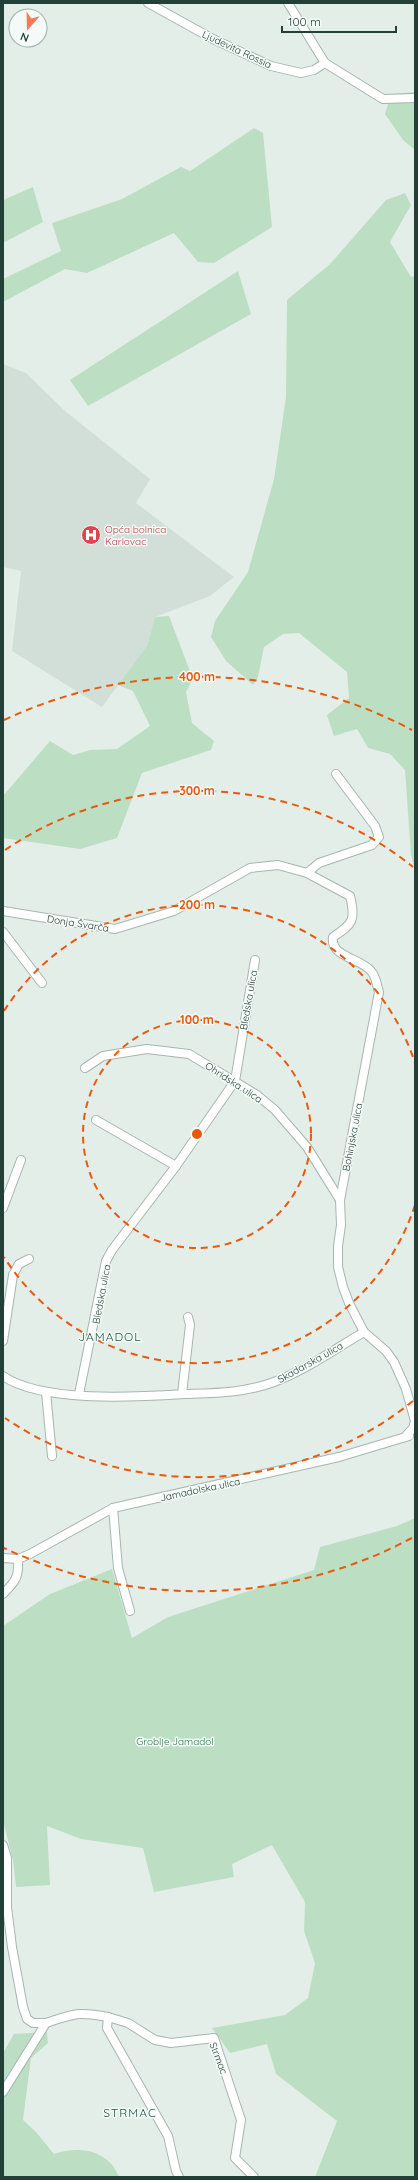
<svg xmlns="http://www.w3.org/2000/svg" width="418" height="2180" font-family="Quicksand,sans-serif">
	<style>
		.built { fill: #d2ded8 }
		.green { fill: #bcdfc4 }
		.lines { fill: none; stroke-linecap: round; stroke-linejoin: round }
		.street-casing { stroke: #a6b6b0; stroke-width: 10 }
		.street { stroke: #fff; stroke-width: 8 }
		.ring { fill: none; stroke: #e8590c; stroke-width: 2; stroke-dasharray: 7 5 }
		.labels { text-anchor: middle; stroke-width: 3; stroke-linejoin: round; paint-order: stroke }
		.street-label { font-size: 10px; fill: #224037; stroke: #f4faf7 }
		.health-label { font-size: 10px; fill: #be3a42; stroke: #f4faf7; text-anchor: start }
		.park-label { font-size: 10px; fill: #2b7946; stroke: #f4faf7 }
		.quarter-label { font-size: 12px; letter-spacing: 1px; fill: #1d5344; stroke: #f4faf7 }
		.centre { fill: #e8590c; stroke: #f4faf7; stroke-width: 2 }
		.ring-label { font-size: 12px; text-anchor: middle; font-weight: bold; fill: #e8590c; stroke: #f4faf7; stroke-width: 3; stroke-linejoin: round; paint-order: stroke }
	</style>
	<rect width="100%" height="100%" fill="#e4eee9"/>
	<polygon class="built" points="3,364 26,373 65,411 150,479 136,503 234,577 210,596 155,617 147,646 102,707 12,651 21,571 3,567"/>
	<g class="green">
		<polygon points="415,92 415,150 403,140 385,114 391,94"/>
		<polygon points="254,128 263,133 272,227 214,263 198,262 174,233 87,273 65,269 3,302 3,279 61,251 52,223 122,199 181,167 190,171"/>
		<polygon points="33,187 43,222 3,243 3,200"/>
		<polygon points="405,193 411,205 390,242 411,277 415,276 415,871 411,855 405,770 390,754 368,748 357,729 334,736 327,715 349,698 347,672 299,633 283,634 264,647 258,677 253,685 226,661 211,637 215,621 248,572 274,479 286,397 287,300 330,264 386,200"/>
		<polygon points="238,271 251,314 88,406 70,380"/>
		<polygon points="169,616 193,679 186,692 192,723 214,741 211,750 142,773 117,838 80,849 3,838 3,796 50,741 73,755 90,750 117,749 150,726 133,691 118,685 147,646 155,617"/>
		<polygon points="415,1518 415,2177 315,2177 337,2121 276,2074 267,2044 230,2053 212,2028 285,2015 308,1998 315,1963 304,1931 305,1902 272,1845 232,1864 234,1877 154,1892 143,1848 81,1839 47,1826 50,1885 16,1887 13,1860 3,1821 3,1626 50,1594 112,1569 132,1638 168,1617 314,1570 320,1547 397,1526"/>
		<path d="M47 2032 48 2043 31 2058 23 2120 36 2132 54 2154C79 2145 109 2150 119 2177H3V2053L14 2034Z"/>
	</g>
	<g class="lines">
		<defs>
			<g id="street">
				<polyline points="148,3 213,39 271,66 301,73 314,70 325,63 383,99 415,98"/>
				<polyline points="288,3 325,63"/>
				<polyline points="307,873 319,863 372,845 379,837 375,826 336,774"/>
				<path d="M3 911 115 929 174 911 250 868 278 865 307 873 350 896C356 920 353 924 333 937 330 957 360 958 371 971 376 976 377 986 379 992L340 1200 341 1225 338 1246V1267L343 1287 349 1303 364 1332 386 1351 394 1362 406 1389 415 1421 413 1428 405 1437"/>
				<polyline points="3,932 42,983"/>
				<polyline points="85,1068 103,1056 147,1049 189,1054 257,1095 275,1110 307,1147 340,1200"/>
				<polyline points="96,1120 176,1166"/>
				<polyline points="3,1208 21,1160"/>
				<polyline points="3,1341 13,1275 19,1264 29,1259"/>
				<path d="M3 1376C42 1403 137 1397 185 1394 215 1393 245 1393 274 1382 306 1370 335 1349 364 1332"/>
				<polyline points="46,1392 52,1456"/>
				<polyline points="79,1394 106,1261 112,1250 176,1166 235,1081 255,960"/>
				<polyline points="182,1394 190,1325 188,1317"/>
				<polyline points="113,1508 118,1568 130,1611"/>
				<polyline points="3,1558 18,1559 30,1554 113,1508 339,1457 409,1436"/>
				<path d="M3 1594C16 1581 19 1577 18 1559"/>
				<polyline points="3,1845 7,1858 7,1907 12,1947 23,2007 27,2019 33,2023 46,2023 3,2092"/>
				<polyline points="108,2017 128,2023 155,2040 171,2043 214,2038 241,2120 235,2158 254,2177"/>
				<path d="M46 2023C74 2014 78 2011 108 2017L107 2028 168 2136 176 2171 179 2177"/>
			</g>
		</defs>
		<use href="#street" class="street-casing"/>
		<use href="#street" class="street"/>
	</g>
	<g class="ring">
		<circle cx="197" cy="1134" r="114"/>
		<path d="M415 1205A229 229 0 0 1 4 1257M4 1011A229 229 0 0 1 415 1063"/>
		<path d="M413 1401A343 343 0 0 1 5 1418M5 850A343 343 0 0 1 413 867"/>
		<path d="M412 1538A457 457 0 0 1 4 1548M4 720A457 457 0 0 1 412 730"/>
	</g>
	<defs>
		<symbol id="hospital-disc" viewBox="-11 -11 22 22"><circle r="9.5" fill="#e0444e" stroke="#f4faf7"/><path d="M-5-5h3v3.5h4V-5h3V5h-3V1.5h-4V5h-3Z" fill="#fff"/></symbol>
	</defs>
	<g fill-rule="evenodd">
		<use href="#hospital-disc" x="80" y="524" width="22" height="22"/>
	</g>
	<g class="labels">
		<g class="street-label">
			<text transform="translate(237 49) rotate(25)" y="4">Ljudevita Rossia</text>
			<text transform="translate(78 923) rotate(9)" y="4">Donja Švarča</text>
			<text transform="translate(248 1000) rotate(-80)" y="4">Bledska ulica</text>
			<text transform="translate(234 1082) rotate(33)" y="4">Ohridska ulica</text>
			<text transform="translate(352 1137) rotate(-79)" y="4">Bohinjska ulica</text>
			<text transform="translate(101 1294) rotate(-79)" y="4">Bledska ulica</text>
			<text transform="translate(310 1362) rotate(-29)" y="4">Skadarska ulica</text>
			<text transform="translate(200 1489) rotate(-12)" y="4">Jamadolska ulica</text>
			<text transform="translate(219 2058) rotate(69)" y="4">Strmac</text>
		</g>
		<g class="health-label">
			<text x="105" y="533">Opća bolnica<tspan x="105" dy="12">Karlovac</tspan></text>
		</g>
		<g class="park-label">
			<text x="175" y="1745">Groblje Jamadol</text>
		</g>
		<g class="quarter-label">
			<text x="110" y="1341">JAMADOL</text>
			<text x="130" y="2117">STRMAC</text>
		</g>
	</g>
	<circle cx="197" cy="1134" r="6" class="centre"/>
	<g class="ring-label">
		<text x="197" y="681">400 m</text>
		<text x="197" y="795">300 m</text>
		<text x="197" y="909">200 m</text>
		<text x="197" y="1024">100 m</text>
	</g>
	<rect width="418" height="2180" fill="none" stroke="#224037" stroke-width="8"/>
	<g transform="translate(28 28) rotate(200)"><circle r="19" fill="#f4faf7" stroke="#a0b0aa"/>
	<path d="M0-3L7 15L0 10L-7 15Z" fill="#f77a59"/>
	<text y="-6" font-size="11" font-weight="bold" text-anchor="middle" fill="#224037">N</text>
	</g>
	<path d="M282 26v6h114v-6" fill="none" stroke="#224037" stroke-width="2"/>
	<text x="288" y="26" font-size="12" fill="#224037" stroke="#f4faf7" stroke-width="3" paint-order="stroke">100 m</text>
</svg>
